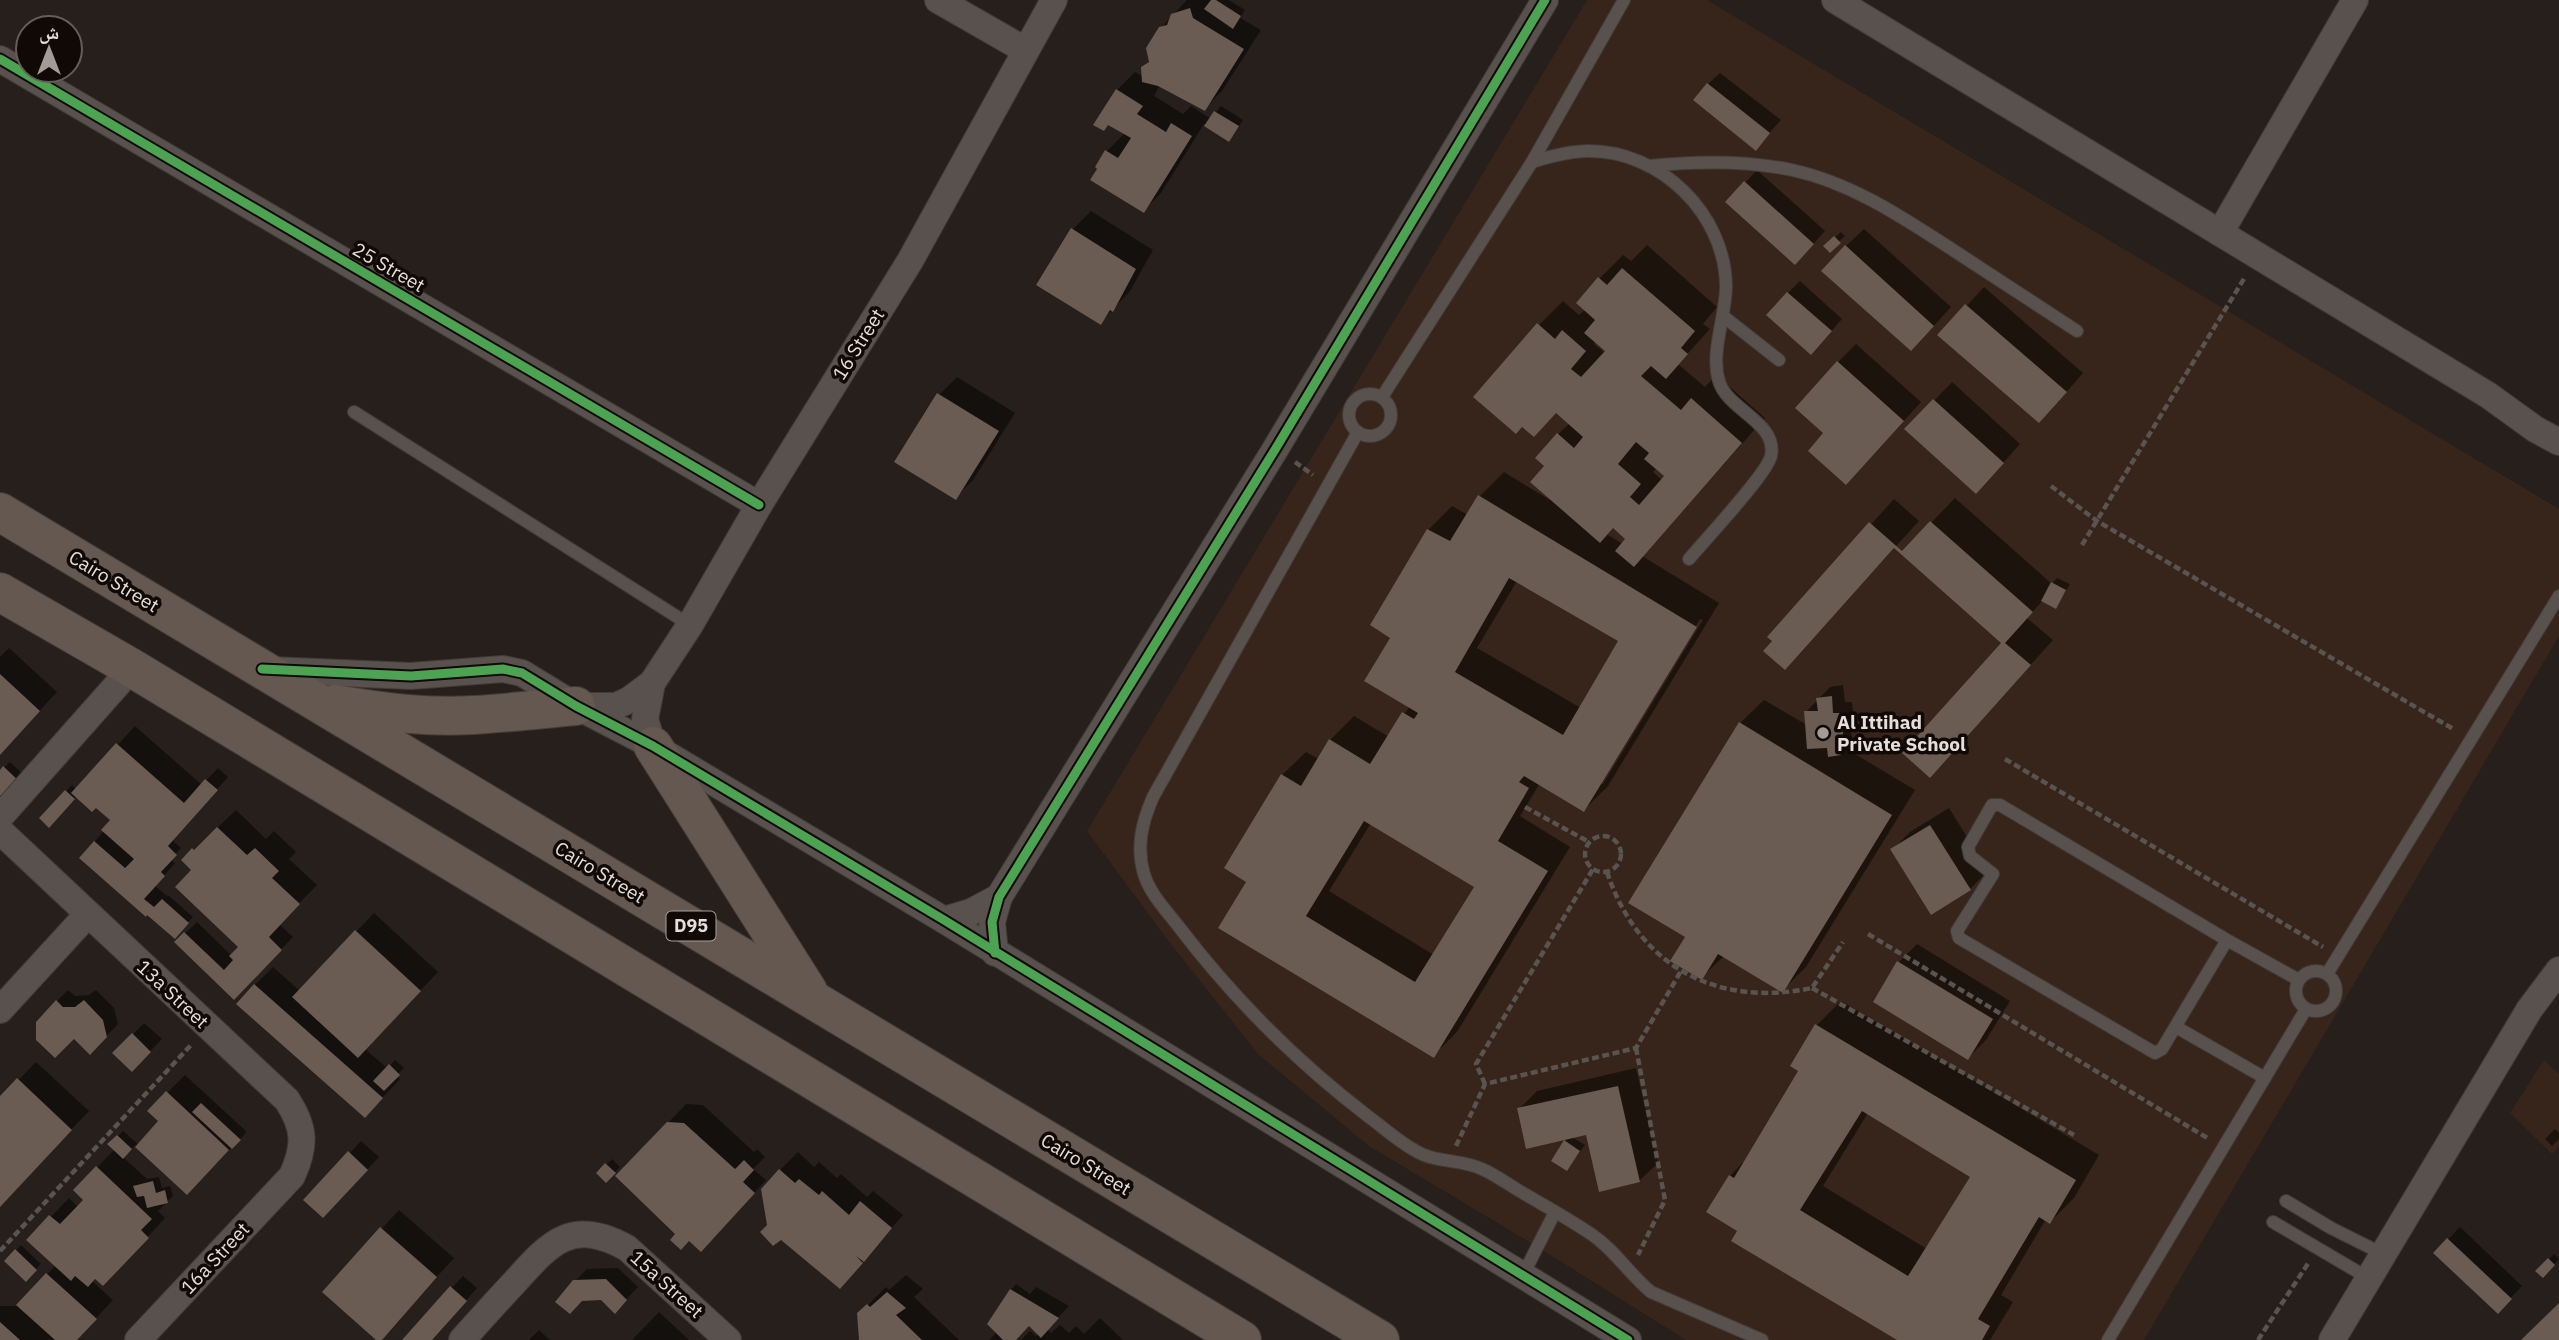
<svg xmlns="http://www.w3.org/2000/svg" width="2559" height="1340" font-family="'IBM Plex Sans','Noto Naskh Arabic',sans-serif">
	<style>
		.built { fill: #37241a }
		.shadow { fill: #0007; fill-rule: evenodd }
		.building { fill: #6a5b53; fill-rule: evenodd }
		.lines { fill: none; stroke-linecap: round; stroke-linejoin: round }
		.lane-casing { stroke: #423c39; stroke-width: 14 }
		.street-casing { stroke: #423c39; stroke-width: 28 }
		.primary-casing { stroke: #423c39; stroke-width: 40 }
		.path { stroke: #5a5451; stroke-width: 4.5; stroke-dasharray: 7 3.5; stroke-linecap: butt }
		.lane { stroke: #58514d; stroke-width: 12 }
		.street { stroke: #58514d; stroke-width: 26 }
		.primary { stroke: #645851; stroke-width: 38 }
		.cycleway-casing { stroke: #100906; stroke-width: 13 }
		.cycleway { stroke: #4ca352; stroke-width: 9 }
		.poi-dot { fill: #a49b96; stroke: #100906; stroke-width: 2.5 }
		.labels { text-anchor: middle; stroke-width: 7; stroke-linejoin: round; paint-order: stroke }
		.shield { fill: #100906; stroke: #a79e9a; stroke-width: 2 }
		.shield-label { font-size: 18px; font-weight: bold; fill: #e8ded9 }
		.street-label { font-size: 19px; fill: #e8ded9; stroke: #100906 }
		.poi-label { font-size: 19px; font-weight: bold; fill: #e8ded9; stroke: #100906; text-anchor: start }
	</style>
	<rect width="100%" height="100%" fill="#271f1b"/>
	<g class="built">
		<polygon points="1587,0 1707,0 2559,509 2559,636 2144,1340 1686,1340 1536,1246 1369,1146 1259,1055 1170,943 1087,831"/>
		<polygon points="2544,1060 2559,1074 2559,1147 2552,1154 2510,1113"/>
	</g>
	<g class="shadow">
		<polygon points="1187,0 1211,0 1211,2 1213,0 1229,0 1245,10 1240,18 1261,30 1222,91 1204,109 1160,85 1154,96 1183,114 1191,106 1211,119 1221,106 1243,120 1229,140 1204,124 1161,193 1143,211 1097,167 1107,151 1125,133 1117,90 1135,72 1144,77 1143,68 1151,60 1160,29"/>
		<polygon points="1720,73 1781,120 1756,148 1708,84"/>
		<polygon points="1757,170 1825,231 1807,251 1727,202"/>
		<polygon points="1091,211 1153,250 1130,291 1100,323 1073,229"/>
		<polygon points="1864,229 1951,307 1929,331 1846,246"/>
		<polygon points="1841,232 1845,236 1830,250 1825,246"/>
		<path d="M1647 245 1717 307 1703 324 1710 329 1678 364 1705 387 1716 375 1765 418 1642 556 1719 603 1608 786 1584 810 1540 783 1520 816 1570 847 1457 1032 1434 1055 1248 881 1282 775 1306 752 1319 759 1330 740 1354 716 1389 737 1410 706 1393 637 1372 625 1428 530 1452 506 1468 515 1480 496 1504 472 1550 500 1551 498 1547 466 1558 434 1570 423 1539 325 1563 301 1579 315 1586 309 1599 279 1623 255 1631 261ZM1596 341 1607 351 1605 353 1594 344ZM1657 468 1667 476 1663 481 1653 472ZM1614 526 1628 539 1623 544 1606 534ZM1517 581 1620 641 1581 708 1477 648ZM1700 619 1703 620 1603 784H1599ZM1371 823 1476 886 1434 955 1329 891Z"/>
		<polygon points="1800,281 1842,319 1823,341 1788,293"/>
		<polygon points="1984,287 2083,373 2057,403 1940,335"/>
		<polygon points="1856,344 1921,402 1864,465 1826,433 1838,362"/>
		<polygon points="957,377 1015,413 973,480 955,498 939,395"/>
		<polygon points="1952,382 2020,444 1994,473 1907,429"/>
		<polygon points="1955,498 2052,584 2057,578 2070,584 2056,607 2043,600 2027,618 2053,640 1930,776 2004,643 1902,553"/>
		<polygon points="1894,499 1919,521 1785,668 1774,641 1769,637"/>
		<polygon points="9,648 57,692 0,753 0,657"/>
		<polygon points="1843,685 1845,702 1852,702 1854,721 1851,725 1852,742 1845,748 1915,790 1806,967 1782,991 1724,956 1701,978 1687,937 1740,723 1764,700 1807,725 1806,712 1830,687"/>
		<polygon points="135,726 202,785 218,768 228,777 172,840 181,848 171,859 175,863 155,886 167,896 168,895 193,917 174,937 81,858 113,820 96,805 77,796 49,825 41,818 72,785 76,790"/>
		<polygon points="10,762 25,776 0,792 0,772"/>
		<polygon points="1949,808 1988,871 1970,889 1892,850 1910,832"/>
		<polygon points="236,810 266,839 274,831 296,852 289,859 317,885 279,924 293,937 234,997 176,942 197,922 232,956 253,934 183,860"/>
		<polygon points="374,913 438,972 365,1049 387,1068 395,1060 404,1068 396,1076 400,1079 365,1116 255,985 273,967 300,991"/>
		<polygon points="1917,944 2010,1001 1986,1040 1968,1058 1875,1001 1899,962"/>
		<polygon points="68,990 75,996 89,995 96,990 114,1008 118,1024 90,1053 74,1037 57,1001"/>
		<path d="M1841 1001 2099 1155 2074 1198 2050 1222 2046 1219 2001 1295 2013 1302 1990 1340H1901L1739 1230 1730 1176 1749 1156 1801 1070 1817 1025ZM1868 1113 1972 1176 1927 1249 1823 1186Z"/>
		<polygon points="144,1023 162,1039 132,1070 115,1053"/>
		<polygon points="36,1062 89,1111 0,1205 0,1099"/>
		<polygon points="1636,1068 1658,1163 1639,1181 1587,1133 1572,1137 1585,1145 1567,1169 1565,1141 1570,1137 1519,1109 1537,1091"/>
		<polygon points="185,1075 246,1131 245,1134 187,1193 135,1145 123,1157 147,1179 159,1177 162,1188 170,1186 173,1196 158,1211 165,1218 121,1266 92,1281 113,1300 76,1340 0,1340 0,1306 17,1306 56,1265 29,1240 69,1198 78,1207 86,1199 75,1190 115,1149 110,1144 123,1131 139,1145 161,1121 167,1093"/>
		<polygon points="686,1104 703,1105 754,1152 757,1149 765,1157 753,1169 766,1180 713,1238 684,1228 668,1123"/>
		<polygon points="2555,1129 2559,1133 2559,1139 2552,1146 2545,1139"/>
		<polygon points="361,1141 379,1157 335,1204 350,1153"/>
		<polygon points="798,1152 814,1167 819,1162 837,1178 841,1174 867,1197 873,1191 903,1215 851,1275 769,1225 780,1170"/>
		<polygon points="612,1159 620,1167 606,1181 598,1173"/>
		<polygon points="399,1210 454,1258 379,1340 324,1292"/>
		<polygon points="2460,1227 2522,1286 2498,1311 2435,1253"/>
		<polygon points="21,1245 41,1264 26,1279 6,1261"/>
		<polygon points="2554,1254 2559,1259 2543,1276 2538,1271"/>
		<polygon points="618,1268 638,1287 615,1311 601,1298 575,1281 587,1269"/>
		<polygon points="906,1275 923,1289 914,1297 959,1340 861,1340 859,1314 886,1287 889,1290"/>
		<polygon points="463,1276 477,1288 431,1340 404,1340"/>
		<polygon points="1016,1284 1030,1294 1036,1287 1069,1306 1047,1329 1051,1333 1060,1325 1069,1333 1076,1326 1084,1334 1100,1318 1123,1340 1021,1340 1030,1331 1036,1336 1039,1333 1030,1324 1014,1340 989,1340 997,1332 1011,1290"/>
		<polygon points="659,1312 689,1340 632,1340"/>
		<polygon points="539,1330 550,1340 529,1340"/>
	</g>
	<g class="building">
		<polygon points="1211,0 1216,0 1241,16 1233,29 1204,9"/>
		<polygon points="1190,8 1193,18 1244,49 1205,111 1158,86 1142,82 1141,67 1149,62 1146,48 1159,27 1167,25 1171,14"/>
		<polygon points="1707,83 1770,133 1756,151 1693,100"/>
		<polygon points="1116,89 1143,106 1137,114 1166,132 1171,123 1192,136 1144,213 1090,180 1097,169 1095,167 1105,150 1118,158 1131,138 1108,125 1104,131 1093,125"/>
		<polygon points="1214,111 1239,126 1229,142 1204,126"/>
		<polygon points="1744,181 1814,244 1795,265 1725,202"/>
		<polygon points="1071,228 1136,269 1113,312 1110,310 1101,325 1036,285"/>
		<polygon points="1834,236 1841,243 1830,253 1823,246"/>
		<polygon points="1845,245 1934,326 1911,351 1821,271"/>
		<path d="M1622 268 1695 331 1681 348 1688 354 1666 379 1651 366 1641 376 1681 410 1691 398 1742 443 1634 567 1615 551 1625 539 1613 528 1600 543 1530 482 1544 466 1535 458 1557 433 1574 448 1583 437 1556 413 1534 437 1522 427 1516 434 1473 397 1537 323 1555 339 1562 330 1586 351 1571 369 1581 377 1605 351 1584 333 1595 320 1576 303 1598 277 1607 285ZM1636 442 1649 453 1644 459 1664 476 1639 505 1630 497 1641 484 1618 464Z"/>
		<polygon points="1787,292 1832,331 1811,355 1766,315"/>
		<polygon points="1965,304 2067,392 2039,423 1937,335"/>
		<polygon points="1837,361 1904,421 1846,485 1808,451 1823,433 1795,408"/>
		<polygon points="937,393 999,431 956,500 894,462"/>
		<polygon points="1933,399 2004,463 1976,494 1904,429"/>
		<path d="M1478 495 1697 627 1584 812 1524 776 1519 782 1529 788 1498 841 1548 871 1434 1058 1218 928 1246 882 1224 868 1281 774 1301 786 1329 739 1370 764 1402 712 1414 719 1418 713 1364 681 1390 638 1370 625 1427 529 1450 541ZM1509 578 1618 641 1563 735 1455 672ZM1364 821 1474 887 1415 982 1306 916Z"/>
		<polygon points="1930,521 2033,612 2005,643 2031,665 1930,778 1902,753 2001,643 1894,548 1785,670 1763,651 1772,641 1767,637 1869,522 1902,551"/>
		<polygon points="2051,582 2066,590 2056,609 2041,601"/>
		<polygon points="0,674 40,711 0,755"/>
		<polygon points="1832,696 1833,713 1841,713 1843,735 1839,735 1841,755 1828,757 1827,748 1807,749 1804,711 1818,711 1816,698"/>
		<polygon points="1739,722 1892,815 1783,993 1718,954 1702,980 1670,961 1685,937 1628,903"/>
		<polygon points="116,743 184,803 205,779 218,790 168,846 177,855 161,872 165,876 144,899 154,907 162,899 189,923 175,939 147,915 146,917 79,858 94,841 125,868 134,859 101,830 110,820 96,808 92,812 71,793"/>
		<polygon points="3,766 21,783 5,800 0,795 0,770"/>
		<polygon points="65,790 75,799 49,828 39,818"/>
		<polygon points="1930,825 1971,890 1931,915 1890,849"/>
		<polygon points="217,827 247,855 255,848 279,871 272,878 300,904 269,937 282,950 234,1000 174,942 184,932 224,970 233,960 229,956 238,947 175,887 191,870 181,860 192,848 194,850"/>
		<polygon points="355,930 421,991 358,1058 292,997"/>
		<polygon points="1897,961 1993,1019 1968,1060 1873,1002"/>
		<polygon points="254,984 383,1098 365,1118 236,1004"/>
		<polygon points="56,1000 63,1007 75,1007 84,1000 103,1020 107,1037 90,1055 74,1039 55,1058 36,1040 36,1022"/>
		<path d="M1815 1024 2076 1180 2050 1224 2039 1217 1978 1319 1990 1326 1982 1340H1897L1731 1241 1737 1231 1706 1212 1729 1175 1734 1178 1798 1071 1790 1066ZM1862 1111 1970 1177 1908 1276 1800 1210Z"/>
		<polygon points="132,1033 151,1052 132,1072 112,1053"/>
		<polygon points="389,1064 400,1075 384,1091 373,1081"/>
		<polygon points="17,1078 72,1130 0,1207 0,1096"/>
		<polygon points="1618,1086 1640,1182 1599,1192 1586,1135 1526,1149 1517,1108"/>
		<polygon points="166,1091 229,1150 187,1195 135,1147 158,1121 147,1111"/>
		<polygon points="201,1103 241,1140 232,1149 192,1112"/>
		<polygon points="667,1122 684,1123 735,1169 744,1160 754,1170 743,1182 755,1193 701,1252 689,1241 681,1250 670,1240 675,1234 615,1176"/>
		<polygon points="117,1135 132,1149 123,1159 107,1144"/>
		<polygon points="1564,1140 1580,1151 1567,1171 1551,1161"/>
		<polygon points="348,1151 368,1170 323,1218 303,1200"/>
		<polygon points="605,1163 616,1173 606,1183 596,1173"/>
		<polygon points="96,1166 152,1219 141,1230 149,1238 103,1286 95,1279 88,1287 75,1276 71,1281 26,1240 49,1215 60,1224 83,1200 73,1190"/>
		<polygon points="779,1169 795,1183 799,1179 819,1195 822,1191 849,1215 860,1201 892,1228 864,1262 856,1256 863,1263 840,1289 781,1240 773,1246 760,1232 767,1225 761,1189"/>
		<polygon points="153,1181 156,1193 165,1190 168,1203 147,1208 144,1196 137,1197 133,1186"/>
		<polygon points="380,1227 437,1277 382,1340 376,1340 322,1292"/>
		<polygon points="2447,1238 2512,1299 2498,1314 2433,1253"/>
		<polygon points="15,1249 37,1270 26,1282 4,1261"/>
		<polygon points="2548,1258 2555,1265 2543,1278 2535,1271"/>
		<polygon points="46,1273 97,1319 77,1340 55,1340 16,1305"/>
		<polygon points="606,1279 627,1300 615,1314 601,1300 582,1301 570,1314 555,1302 573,1280"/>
		<polygon points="450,1286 467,1301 432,1340 402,1340"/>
		<polygon points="1010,1289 1059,1318 1041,1338 1029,1326 1016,1340 1003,1340 987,1324"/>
		<polygon points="887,1292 906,1308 896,1315 922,1340 859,1340 857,1313 867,1304 870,1307"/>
		<polygon points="2559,1303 2559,1340 2521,1340"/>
		<polygon points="0,1322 20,1340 0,1340"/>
	</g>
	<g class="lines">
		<defs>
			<g id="lane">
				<path d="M1532 162C1551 156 1569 151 1589 151 1661 151 1725 214 1726 286 1726 317 1710 352 1719 381 1727 410 1778 422 1771 456 1767 474 1704 541 1689 559"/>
				<path d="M1649 166C1697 161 1744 160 1792 170 1852 183 1902 217 1953 250 1994 277 2036 304 2077 331"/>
				<polyline points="1723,316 1779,360"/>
				<circle cx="1370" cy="415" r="21"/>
				<polyline points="1382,397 1532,162 1624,0"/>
				<polyline points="354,412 690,625"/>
				<path d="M1358 432 1153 797C1142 822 1136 847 1144 874 1150 894 1166 910 1179 927 1234 999 1297 1062 1369 1117 1384 1128 1399 1142 1416 1151 1435 1163 1461 1159 1482 1169 1496 1175 1509 1185 1523 1193 1545 1206 1569 1219 1591 1234 1615 1250 1629 1274 1651 1292L1762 1340"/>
				<polyline points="2227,940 2162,1049 2155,1053 1959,938 1957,931 1993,874 1970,856 1968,847 1992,805 2000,805 2227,940 2299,980"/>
				<circle cx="2316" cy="991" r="20"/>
				<polyline points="2327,974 2559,596"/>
				<polyline points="2176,1027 2265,1078"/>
				<polyline points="2286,1201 2331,1228 2383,1254"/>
				<polyline points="2273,1222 2370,1279"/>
				<polyline points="1522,1277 1555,1212"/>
				<polyline points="2108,1340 2306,1009"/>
			</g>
			<g id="street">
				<polyline points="938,0 1025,50"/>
				<polyline points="1835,0 2488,395 2535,429 2559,442"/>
				<polyline points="0,59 759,505"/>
				<polyline points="2220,233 2355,0"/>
				<polyline points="270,670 411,676 503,669 522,673 576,706 653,746 944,920 1628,1340"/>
				<polyline points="652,683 645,719 653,746"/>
				<polyline points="582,706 616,706 629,700 652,683 690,625 759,505 910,261 1054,0"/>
				<polyline points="0,817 132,668"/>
				<path d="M0 831 287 1100C305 1128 306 1145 292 1176L138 1340"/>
				<polyline points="944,920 971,912 999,897"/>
				<polyline points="995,953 992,922 999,897 1276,448 1545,0"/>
				<polyline points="0,1010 88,914"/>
				<path d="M462 1340C479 1321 496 1302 513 1284 550 1243 571 1217 627 1248L728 1340"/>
				<polyline points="2332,1340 2529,1010 2559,970"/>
			</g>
			<g id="primary">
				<polyline points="0,512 1380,1340"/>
				<polyline points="0,592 132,668 1242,1340"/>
				<path d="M335 704C381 712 427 718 474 715 508 713 542 709 576 706"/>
				<polyline points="653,746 808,991"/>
			</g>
		</defs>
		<use href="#lane" class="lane-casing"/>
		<use href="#street" class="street-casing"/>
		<use href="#primary" class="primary-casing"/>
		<g class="path">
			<polyline points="1295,462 1313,475"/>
			<polyline points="2051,486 2097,521 2455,730"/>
			<polyline points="2082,545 2245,277"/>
			<polyline points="2005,759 2323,947"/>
			<polyline points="1525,807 1589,842"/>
			<circle cx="1603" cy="854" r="18"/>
			<path d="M1607 872C1638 966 1716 1008 1812 988L1843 942"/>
			<polyline points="1868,934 2209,1139"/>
			<polyline points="1812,988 2074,1135"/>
			<polyline points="1636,1048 1665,1200 1638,1255"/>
			<polyline points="1485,1084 1476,1064 1593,869"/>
			<polyline points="1456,1146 1485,1084 1636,1048 1681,971"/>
			<polyline points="0,1251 191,1045"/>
			<polyline points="2258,1340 2309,1262"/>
		</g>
		<use href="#lane" class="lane"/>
		<use href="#street" class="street"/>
		<use href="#primary" class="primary"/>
		<defs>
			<g id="cycleway">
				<polyline points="0,59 759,505"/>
				<polyline points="262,669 411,676 503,669 522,673 576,706 653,746 944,920 1628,1340"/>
				<polyline points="995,953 992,922 999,897 1276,448 1545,0"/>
			</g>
		</defs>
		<use href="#cycleway" class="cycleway-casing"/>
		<use href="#cycleway" class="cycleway"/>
	</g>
	<circle class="poi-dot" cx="1823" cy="733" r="7"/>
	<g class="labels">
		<rect class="shield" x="666.5" y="911.5" width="49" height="29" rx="5"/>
		<g class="shield-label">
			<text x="691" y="932">D95</text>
		</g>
		<g class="street-label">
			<text transform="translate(389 267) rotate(30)" y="7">25 Street</text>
			<text transform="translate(858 344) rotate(-58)" y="7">16 Street</text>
			<text transform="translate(114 581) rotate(31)" y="7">Cairo Street</text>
			<text transform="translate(600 872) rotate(31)" y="7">Cairo Street</text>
			<text transform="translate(173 994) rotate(43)" y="7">13a Street</text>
			<text transform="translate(1086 1164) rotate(31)" y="7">Cairo Street</text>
			<text transform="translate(215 1258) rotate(-47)" y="7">16a Street</text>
			<text transform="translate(667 1284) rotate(42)" y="7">15a Street</text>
		</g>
		<g class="poi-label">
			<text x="1837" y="729">Al Ittihad<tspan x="1837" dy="22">Private School</tspan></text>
		</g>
	</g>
	<g transform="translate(49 49)"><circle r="33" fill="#100906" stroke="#665e5a" stroke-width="2"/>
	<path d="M0-5L12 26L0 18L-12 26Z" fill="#a49b96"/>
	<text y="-10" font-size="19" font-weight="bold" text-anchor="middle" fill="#e8ded9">ش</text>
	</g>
</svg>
